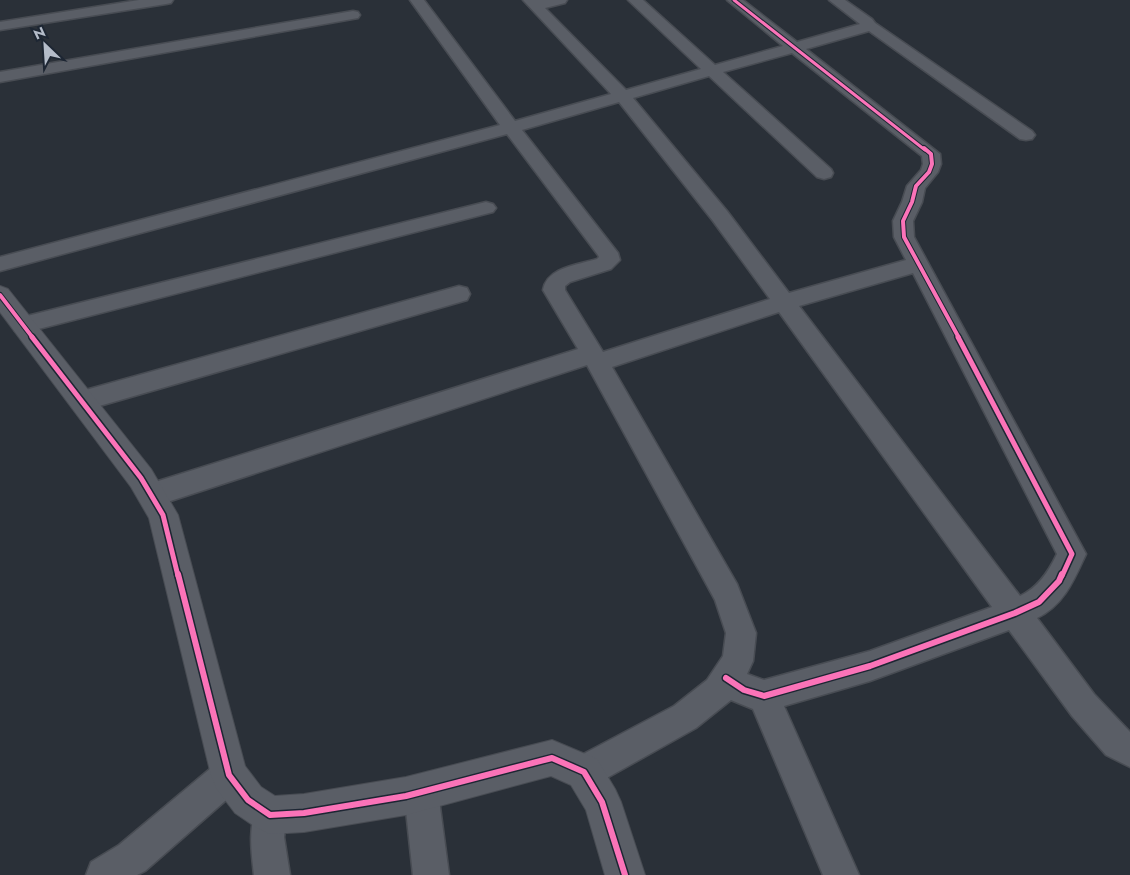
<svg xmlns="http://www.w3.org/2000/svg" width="1130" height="875" font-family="Jost,sans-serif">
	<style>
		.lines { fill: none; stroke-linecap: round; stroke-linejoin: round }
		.minor-casing { stroke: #484c53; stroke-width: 3 }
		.tertiary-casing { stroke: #484c53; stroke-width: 2 }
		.minor { fill: #5a5e66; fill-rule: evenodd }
		.tertiary { fill: #5a5e66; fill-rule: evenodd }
		.cycleway-far3-casing { stroke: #1d2633; stroke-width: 5 }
		.cycleway-far2-casing { stroke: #1d2633; stroke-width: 6 }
		.cycleway-far1-casing { stroke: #1d2633; stroke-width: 8 }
		.cycleway-casing { stroke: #1d2633; stroke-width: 9 }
		.cycleway-far3 { stroke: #fb73b8; stroke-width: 3 }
		.cycleway-far2 { stroke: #fb73b8; stroke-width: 4 }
		.cycleway-far1 { stroke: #fb73b8; stroke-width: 5 }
		.cycleway { stroke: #fb73b8; stroke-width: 6 }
	</style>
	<rect width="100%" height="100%" fill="#2a3038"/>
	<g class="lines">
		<defs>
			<g id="minor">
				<polygon points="139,0 173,0 171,3 166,4 0,30 0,22"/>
				<path d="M410 0H424L515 121 611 94 523 0H567L565 3 545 8 626 90 701 69 628 0H643L715 65 783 46 727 0H743L797 42 860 24 829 0H845L872 19 875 23 1032 131 1035 135 1032 139 1026 140 1020 139 869 31 806 49 940 154 941 164 938 172 925 188 922 202 913 221 914 237 1086 554C1074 580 1064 605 1037 618L1094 694 1130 732V767L1106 755 1072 716 1009 630 870 681 784 706 859 875H823L753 709 731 700 696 728 596 784 584 789 572 784 567 772 572 760 674 706 707 680 723 656 726 633 715 600 587 365 152 507 143 503 139 495 143 487 152 483 578 349 543 290C547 267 578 265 597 259L599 257 598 255 507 134 0 271V257L500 125ZM792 53 922 156 923 164 921 170 907 186 902 202 893 221 894 237 906 260 789 293 727 211 633 98 709 76 817 177 824 179 831 177 833 173 831 169 723 72ZM619 102 713 221 770 299 603 352 565 290V286L570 282 611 269 620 260 618 253 522 130ZM913 273 1057 554C1049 571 1038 588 1020 596L799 306ZM779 312 992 607 870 651 764 680 747 674 753 661 756 633 737 584 612 367Z"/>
				<polygon points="353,11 358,12 360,15 358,18 0,82 0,72"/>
				<polygon points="486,202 493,204 496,208 493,212 23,333 15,331 12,325 15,319 23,317"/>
				<polygon points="459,286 467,288 470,294 467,300 82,411 73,408 70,401 73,394 82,391"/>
				<polygon points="229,758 241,763 246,775 241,787 145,871 137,875 86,875 91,862 119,845 217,763"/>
				<polygon points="421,775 433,780 438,792 449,875 413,875 404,792 409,780"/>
				<path d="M270 798 282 803 287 815 284 837 290 875H254C251 849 248 827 258 803Z"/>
			</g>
			<polygon id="tertiary" points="0,286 8,289 151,469 178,515 245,766 261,787 275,796 304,794 406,777 552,740 597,759 615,789 621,802 645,875 605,875 586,810 571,785 551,776 406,815 304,832 270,834 257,828 235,813 216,788 211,775 149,518 131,487 0,312"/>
		</defs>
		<use href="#minor" class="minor-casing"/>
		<use href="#tertiary" class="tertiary-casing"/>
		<use href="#minor" class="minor"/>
		<use href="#tertiary" class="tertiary"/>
		<defs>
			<polyline id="cycleway-far3" points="734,0 925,150"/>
			<g id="cycleway-far2">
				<polyline points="924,148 931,154 932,164 929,172 916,186 912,202 903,221 904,237 959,338"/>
				<polyline points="0,295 33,338"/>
			</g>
			<g id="cycleway-far1">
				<polyline points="32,337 141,478 163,515 178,576"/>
				<polyline points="958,337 1072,554 1062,576"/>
			</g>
			<g id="cycleway">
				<polyline points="178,574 229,775 248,800 270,815 304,813 406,796 552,758 584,772 602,802 625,875"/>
				<polyline points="726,678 744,690 764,696 870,666 1015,613 1039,602 1059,581 1062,574"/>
			</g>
		</defs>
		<use href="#cycleway-far3" class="cycleway-far3-casing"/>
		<use href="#cycleway-far2" class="cycleway-far2-casing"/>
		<use href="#cycleway-far1" class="cycleway-far1-casing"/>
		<use href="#cycleway" class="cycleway-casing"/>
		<use href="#cycleway-far3" class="cycleway-far3"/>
		<use href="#cycleway-far2" class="cycleway-far2"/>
		<use href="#cycleway-far1" class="cycleway-far1"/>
		<use href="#cycleway" class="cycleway"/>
	</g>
	<g transform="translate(45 45) rotate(335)" stroke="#1d2633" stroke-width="4" paint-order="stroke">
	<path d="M0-4L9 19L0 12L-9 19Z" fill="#b4bcc9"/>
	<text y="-8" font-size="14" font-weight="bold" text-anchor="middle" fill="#b4bcc9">N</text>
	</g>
</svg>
